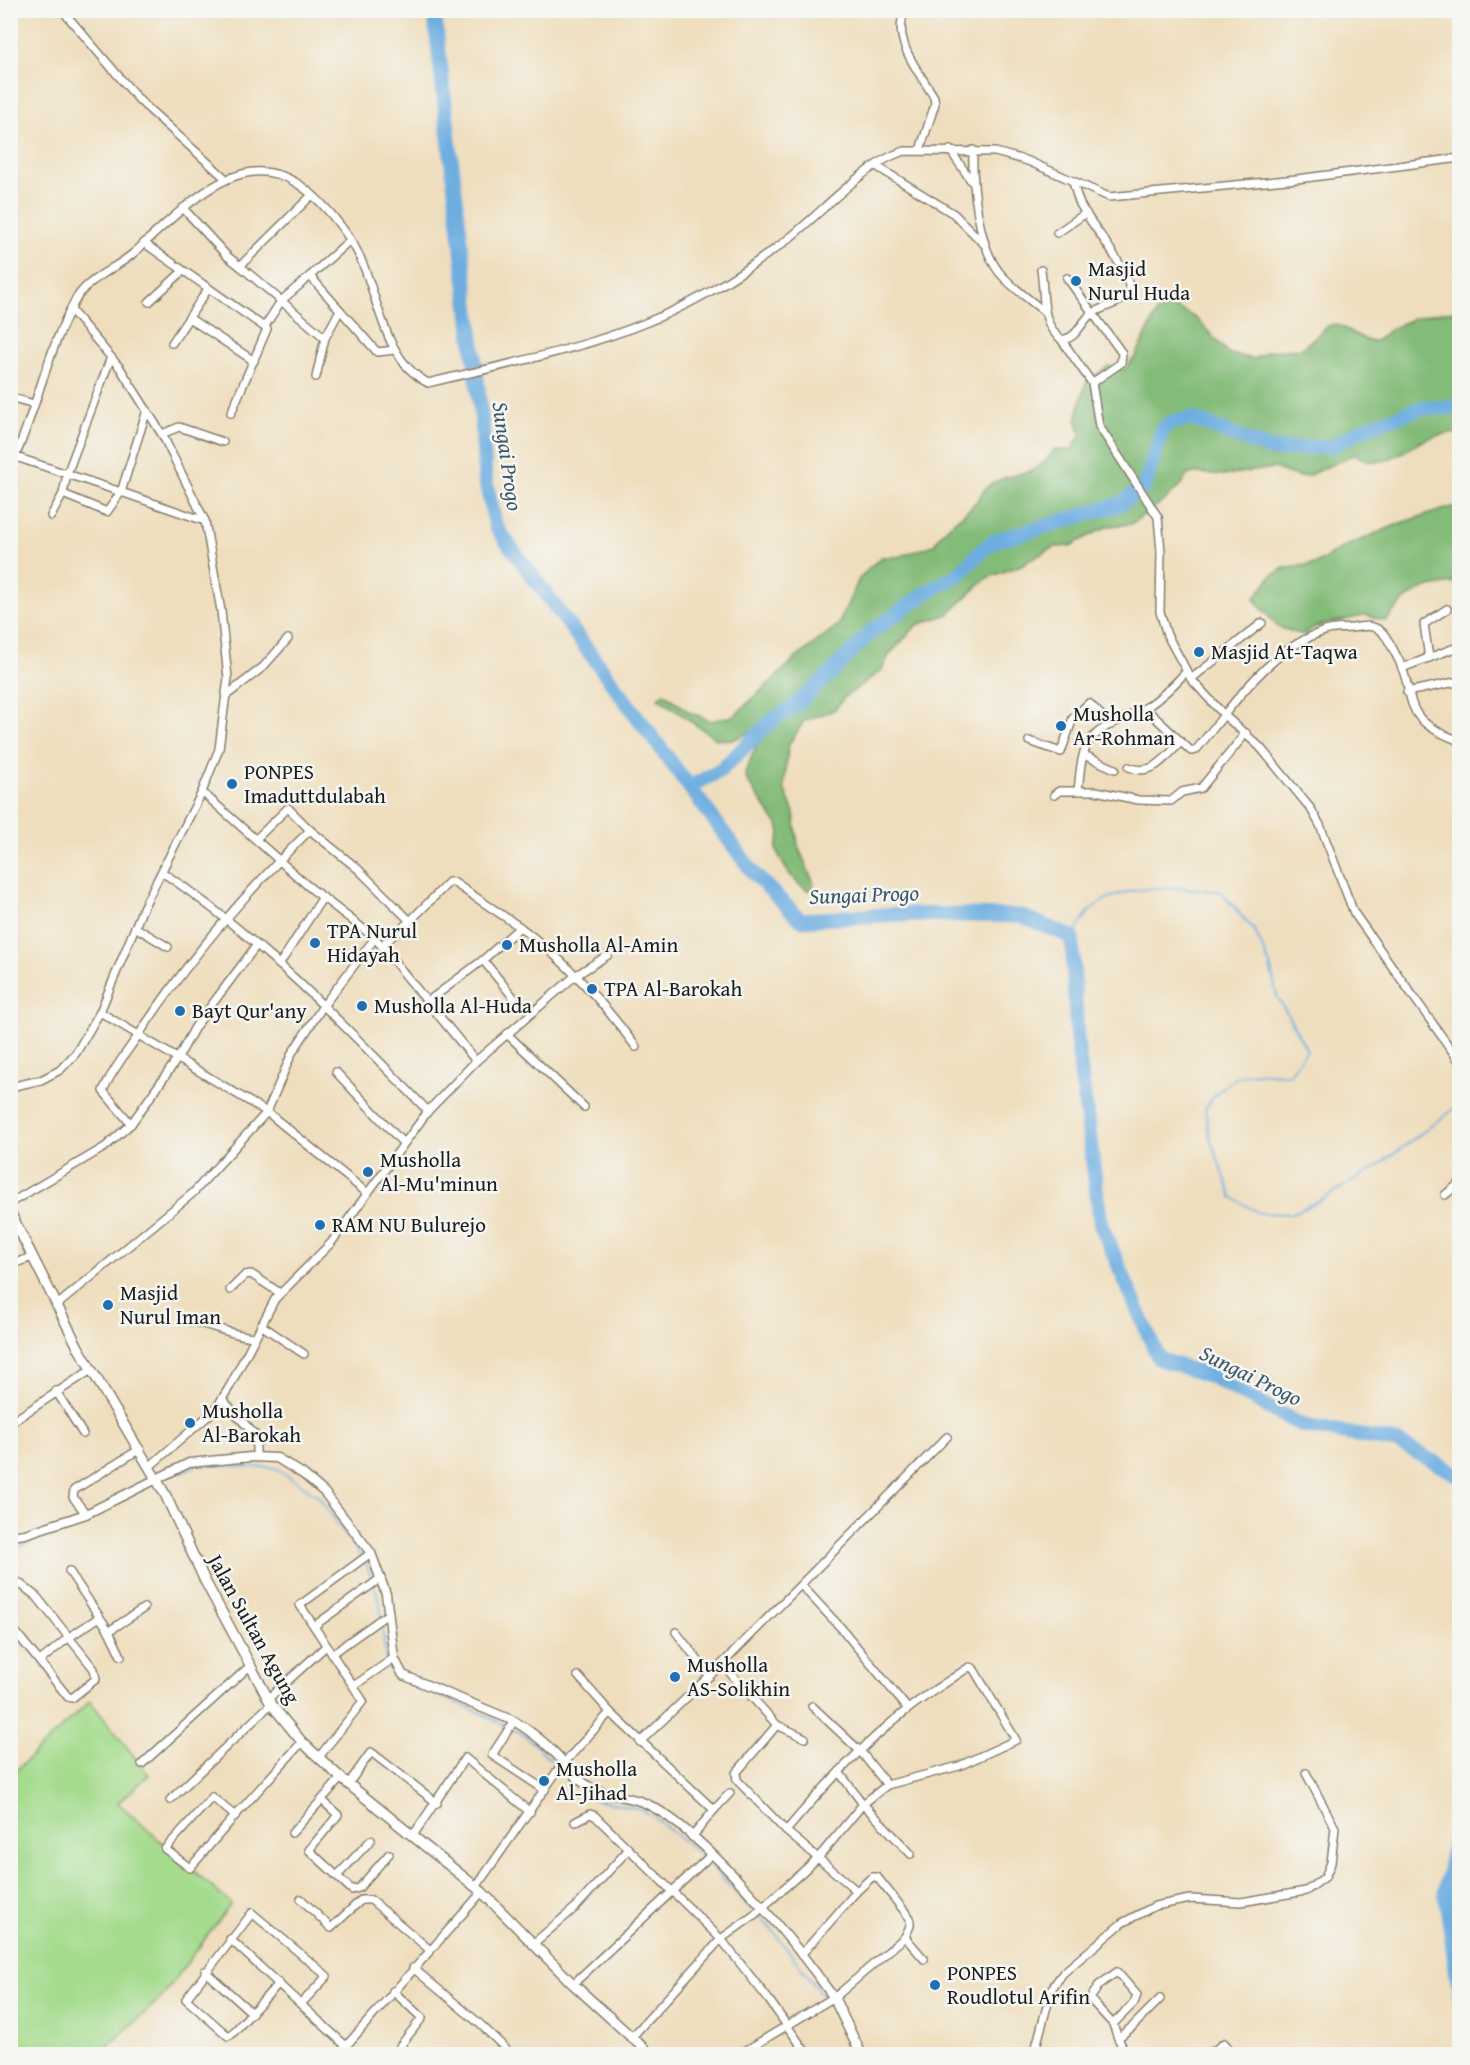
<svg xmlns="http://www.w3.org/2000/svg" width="1470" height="2065" font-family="'Gentium Book Plus',serif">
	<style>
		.green { fill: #a4db8d; stroke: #607c54; stroke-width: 1.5 }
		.forest { fill: #83bb78; stroke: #506c4a; stroke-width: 1.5 }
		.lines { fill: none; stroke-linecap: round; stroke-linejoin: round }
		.stream { stroke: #6dade0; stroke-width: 2 }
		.river { stroke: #6dade0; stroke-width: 15 }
		.minor-casing { stroke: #867d6c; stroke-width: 10 }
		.tertiary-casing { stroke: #867d6c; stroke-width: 11 }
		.secondary-casing { stroke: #867d6c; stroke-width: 12 }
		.minor { stroke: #fff; stroke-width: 7 }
		.tertiary { stroke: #fff; stroke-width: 8 }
		.secondary { stroke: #fff; stroke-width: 9 }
		.poi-dot { fill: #1f6fb2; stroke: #f6f6f2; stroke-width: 2 }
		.labels { text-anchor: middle; stroke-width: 5; stroke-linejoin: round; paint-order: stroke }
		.poi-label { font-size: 21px; fill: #1c1c1c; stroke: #f6f6f2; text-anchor: start }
		.street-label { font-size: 21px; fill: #1c1c1c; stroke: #f6f6f2 }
		.water-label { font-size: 22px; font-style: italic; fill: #3c566a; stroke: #f6f6f2 }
	</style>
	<rect width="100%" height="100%" fill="#f6f6f2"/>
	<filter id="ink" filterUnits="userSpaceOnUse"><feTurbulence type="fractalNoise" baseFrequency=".0167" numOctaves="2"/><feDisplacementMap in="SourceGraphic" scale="12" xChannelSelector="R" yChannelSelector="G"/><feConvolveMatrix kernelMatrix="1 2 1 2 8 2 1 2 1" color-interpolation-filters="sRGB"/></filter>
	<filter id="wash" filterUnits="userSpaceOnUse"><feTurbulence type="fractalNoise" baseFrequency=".008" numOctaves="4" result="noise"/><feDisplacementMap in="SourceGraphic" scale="24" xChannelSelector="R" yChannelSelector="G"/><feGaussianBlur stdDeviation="1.35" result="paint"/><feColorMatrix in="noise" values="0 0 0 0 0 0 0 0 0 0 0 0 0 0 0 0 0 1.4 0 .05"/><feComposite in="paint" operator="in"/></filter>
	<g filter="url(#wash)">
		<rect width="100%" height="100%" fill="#efdebd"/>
		<polygon class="green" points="90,1701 149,1775 118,1803 231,1904 161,1998 99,2054 11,2054 11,1775"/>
		<g class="forest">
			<path d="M1172 306 1196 318 1229 354 1254 359 1268 351 1301 349 1328 326 1336 324 1368 341H1376C1399 319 1429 312 1459 311V433C1449 433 1437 435 1427 439 1403 449 1381 474 1355 454L1307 476 1299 477 1274 468 1226 475 1193 473 1186 476 1183 483 1165 500 1131 524 1108 526 1070 546 1054 547 1019 566 987 578 948 614 917 625 889 655 882 670 845 697 834 710 804 721 788 746 784 788 794 813 798 846 814 884 810 891C792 883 784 867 776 849L780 835 779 827 747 781 745 773 757 744 753 730 733 740 716 739 658 698 664 693 689 712 711 721 734 716 796 658 838 625 859 579 870 567 882 557H898L934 545C944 526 959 520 973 505 980 499 983 489 991 484 1014 469 1034 481 1054 450H1072L1081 434 1076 419 1086 382 1108 366 1124 370 1136 356 1157 312 1164 307Z"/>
			<path d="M1459 505V585L1456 583C1420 586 1408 593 1386 621L1366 615 1315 627 1303 635 1278 627 1254 599 1271 576 1284 568 1316 564 1344 547 1403 522Z"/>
		</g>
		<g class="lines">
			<g class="stream">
				<path d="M1072 937C1078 929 1083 917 1091 910 1120 882 1184 887 1221 892L1255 931 1270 965 1277 996 1307 1050 1289 1075C1245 1069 1232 1073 1205 1108L1210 1138 1232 1197 1259 1213 1291 1214 1321 1200 1378 1166 1460 1104"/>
				<polyline points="209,1465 276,1468 318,1496 367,1565 380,1603 386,1661"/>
				<polyline points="181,1472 195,1466"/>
				<polyline points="10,1549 16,1549 58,1527"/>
				<polyline points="387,1667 414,1687 471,1708 526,1736 592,1799 639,1809 655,1818 698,1853 774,1932 825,1999"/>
				<polyline points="828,2004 847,2035"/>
				<polyline points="852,2046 854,2054"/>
			</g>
			<g class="river">
				<polyline points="434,10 482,423 485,478 496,527 755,875 801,920 899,914 1021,916 1072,937 1077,1041 1101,1225 1159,1359 1210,1376 1303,1426 1397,1442 1460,1476"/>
				<polyline points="690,787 721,770 769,723 795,706 831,673 871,632 926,593 958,575 982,550 995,541 1120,504 1144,487 1163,428 1172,422 1193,419 1272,450 1332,446 1363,429 1421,408 1460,407"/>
				<polyline points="1460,1809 1445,1891 1460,1997"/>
			</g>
		</g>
	</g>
	<g filter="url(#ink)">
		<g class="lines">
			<defs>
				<g id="minor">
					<polyline points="62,10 140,101 225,178"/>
					<path d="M905 10C891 41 919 71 934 97L935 104 920 150"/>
					<polyline points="950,150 972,182"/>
					<path d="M973 150C972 184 978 245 999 272 1011 287 1030 300 1045 312"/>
					<polyline points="876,166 954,214 985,245"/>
					<polyline points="183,208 227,256 240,266 312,195"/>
					<polyline points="1057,233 1086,213"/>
					<polyline points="350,240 310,276 377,352 395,350"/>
					<polyline points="144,243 267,329 231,413"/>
					<polyline points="240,266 325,338 340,310"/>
					<path d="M1041 270C1045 294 1040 324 1061 339 1075 341 1081 323 1090 315 1101 306 1119 305 1130 294 1131 270 1092 227 1080 204 1077 197 1075 189 1073 182"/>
					<polyline points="1067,278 1122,353 1121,363 1092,383 1099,426 1158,517 1161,552 1160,612 1167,635 1191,679 1224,715 1196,750 1191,751 1145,708"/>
					<polyline points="149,302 183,271"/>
					<polyline points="71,310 120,368 163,436 205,521 221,611 228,678 219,749 202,792"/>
					<polyline points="189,318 254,361"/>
					<polyline points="265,326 281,301 310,276"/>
					<polyline points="1061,339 1092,383"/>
					<polyline points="172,343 208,289"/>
					<polyline points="316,377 325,338"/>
					<polyline points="10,397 34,404"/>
					<polyline points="162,434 179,427 223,442"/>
					<polyline points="16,457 121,492 147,410"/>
					<path d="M10 468C36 414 46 352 76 299 89 277 118 268 136 251 216 176 271 124 350 239 380 284 377 356 428 383 524 360 624 342 711 291 735 277 760 260 783 243 817 218 866 161 905 151L995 152 1028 161 1109 197 1297 179 1460 158"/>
					<polyline points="63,494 107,512 121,492 205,521"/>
					<polyline points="51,516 63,494 67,474 111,357"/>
					<polyline points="1429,658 1424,624 1447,609"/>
					<polyline points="1402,668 1460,646"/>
					<polyline points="1191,679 1262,623"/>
					<polyline points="1407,692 1460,681"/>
					<polyline points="227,695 263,667 288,639"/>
					<polyline points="1029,741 1061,752 1073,718 1089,703 1111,725"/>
					<path d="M1460 741C1394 717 1421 698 1394 651 1391 645 1387 637 1382 632 1373 624 1363 626 1352 628 1343 629 1333 628 1325 631 1283 644 1250 682 1224 715L1260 747 1311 809 1320 825 1354 913 1460 1062"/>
					<polyline points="1084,755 1115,769"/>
					<path d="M1129 767C1152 777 1165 758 1180 743"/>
					<path d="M1078 790C1080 776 1080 757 1088 744 1100 723 1129 719 1147 707 1162 697 1174 685 1186 672"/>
					<polyline points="1054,795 1059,791 1096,791 1138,800 1171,801 1182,792 1201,788 1246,733"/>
					<polyline points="310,830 358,869 410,921 449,882 453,882 520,927 483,960 427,1002"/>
					<path d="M162 872C261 938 345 1026 428 1111"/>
					<polyline points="135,927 168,947"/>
					<path d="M520 927C565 960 603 1002 636 1047"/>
					<polyline points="382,945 410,921"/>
					<polyline points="483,960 518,1003"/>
					<polyline points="279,965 323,897"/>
					<polyline points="100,1012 267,1112 366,1192"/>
					<polyline points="10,1025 12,1024"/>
					<polyline points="507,1034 584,1107"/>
					<polyline points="476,1061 575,976 608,955"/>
					<polyline points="336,1072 403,1143"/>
					<polyline points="10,1087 41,1080 60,1070 76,1053 100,1012 143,908 202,792 308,886 375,938 476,1061 428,1111 331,1243 275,1299 230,1386 215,1410 149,1467"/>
					<path d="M131 1124 103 1091C112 1070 127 1052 140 1033 188 960 247 891 310 830L288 808 256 839"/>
					<polyline points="1445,1195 1460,1183"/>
					<polyline points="10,1203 105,1147 131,1124 178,1058 195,1027 256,946"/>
					<polyline points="10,1265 32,1257"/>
					<polyline points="230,1290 245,1275 251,1274 280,1293"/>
					<polyline points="56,1306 193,1193 267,1112 292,1053 323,1006 375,938"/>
					<path d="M188 1321C213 1324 231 1336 255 1337"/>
					<polyline points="261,1325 304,1354"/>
					<polyline points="56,1391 83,1434"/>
					<polyline points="222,1399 256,1436 256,1457"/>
					<polyline points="10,1423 91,1370"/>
					<polyline points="86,1514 73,1497 74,1490 140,1449"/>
					<polyline points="69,1571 109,1631 121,1656"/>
					<polyline points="10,1576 37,1597 94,1669 96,1679 72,1698 68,1697 10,1625"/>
					<polyline points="801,1585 842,1629 908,1709"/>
					<polyline points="314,1626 381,1578"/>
					<polyline points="109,1631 144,1608"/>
					<polyline points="676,1632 710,1676"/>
					<polyline points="332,1654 389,1613"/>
					<polyline points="40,1661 68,1638 98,1618"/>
					<polyline points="722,1664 777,1725 805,1738"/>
					<polyline points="578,1676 610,1712"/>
					<polyline points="355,1685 394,1658"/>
					<polyline points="268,1699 326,1646"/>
					<polyline points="514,1721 492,1755 545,1790"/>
					<polyline points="777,1725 736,1773 737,1780 786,1831 857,1891 801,1955"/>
					<polyline points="640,1742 722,1664 947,1437"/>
					<polyline points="319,1757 363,1701 300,1605 371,1553"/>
					<polyline points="142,1764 251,1665"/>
					<polyline points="839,1772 863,1804 887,1785"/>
					<polyline points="349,1783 371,1752 437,1803"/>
					<polyline points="170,1800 271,1704"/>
					<polyline points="322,1800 338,1815 309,1850 352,1890 359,1888 389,1854"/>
					<polyline points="714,1810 730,1793"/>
					<polyline points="235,1816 190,1868 165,1849 212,1797 235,1816 302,1742"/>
					<polyline points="575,1822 590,1814 595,1816 721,1939 769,2000 807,2054"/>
					<path d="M786 1831C823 1787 863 1744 908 1709 927 1694 949 1681 969 1667L973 1668 1016 1740 959 1766 887 1785 861 1752 812 1706"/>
					<polyline points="292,1833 341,1778"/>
					<polyline points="414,1834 465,1758 530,1812"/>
					<polyline points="337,1876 371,1840"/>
					<polyline points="476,1887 558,1770 610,1712 714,1810 692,1837"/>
					<polyline points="301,1899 331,1928 361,1900 371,1900 430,1950"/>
					<polyline points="905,1937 924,1959"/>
					<polyline points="230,1939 346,2046"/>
					<polyline points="534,1943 576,1907 628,1850"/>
					<polyline points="413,1968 480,2024 505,2048 508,2054"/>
					<polyline points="205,1971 252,2013"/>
					<polyline points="279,1983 232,2034 228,2036 186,1999 252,1913 327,1976 301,2004"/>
					<polyline points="573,1984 711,1855"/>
					<polyline points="393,1991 422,2018 400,2046 410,2054"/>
					<polyline points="834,1998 905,1937 910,1926 910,1918 877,1877 872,1877 857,1891"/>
					<polyline points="1113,2024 1134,2003 1137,1995 1117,1972 1099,1985 1090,1999 1113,2024 1118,2038"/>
					<polyline points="631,2038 721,1939 753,1916 818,1858 863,1804 911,1854"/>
					<polyline points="339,2054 482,1892"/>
					<polyline points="740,2054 831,1999"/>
					<polyline points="1034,2054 1052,1988 1063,1973 1122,1923 1155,1906 1190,1899 1241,1902 1306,1891 1325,1877 1331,1863 1335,1828 1306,1773"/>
					<polyline points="1126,2054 1118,2038 1132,2027 1160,1999"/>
					<polyline points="1210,2054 1224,2043 1234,2054"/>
				</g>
				<path id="tertiary" d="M10 1536 25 1534 86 1514 189 1463 251 1457 277 1458 303 1474 324 1492 371 1553 386 1594 394 1658 403 1675 514 1721C529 1730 542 1740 554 1752 566 1764 575 1779 590 1787 607 1797 629 1795 647 1804 704 1831 797 1945 834 1998L831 1999"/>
				<g id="secondary">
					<polyline points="10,1212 78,1347 165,1494 205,1581 271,1704 302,1742 341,1778 482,1892 573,1984 650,2054"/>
					<polyline points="834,1998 861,2054"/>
				</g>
			</defs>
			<use href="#minor" class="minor-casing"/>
			<use href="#tertiary" class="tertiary-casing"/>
			<use href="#secondary" class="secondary-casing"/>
			<use href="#minor" class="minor"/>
			<use href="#tertiary" class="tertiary"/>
			<use href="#secondary" class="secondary"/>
		</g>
	</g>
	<g class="poi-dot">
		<circle cx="1076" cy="281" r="6"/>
		<circle cx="1199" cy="652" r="6"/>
		<circle cx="1061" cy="726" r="6"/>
		<circle cx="232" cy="784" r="6"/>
		<circle cx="315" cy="943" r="6"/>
		<circle cx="507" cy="945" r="6"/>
		<circle cx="592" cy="989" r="6"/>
		<circle cx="362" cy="1006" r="6"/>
		<circle cx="180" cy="1011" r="6"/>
		<circle cx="368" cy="1172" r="6"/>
		<circle cx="320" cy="1225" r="6"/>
		<circle cx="108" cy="1305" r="6"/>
		<circle cx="190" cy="1423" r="6"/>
		<circle cx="675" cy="1677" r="6"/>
		<circle cx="544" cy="1781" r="6"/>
		<circle cx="935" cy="1985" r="6"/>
	</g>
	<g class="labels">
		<g class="poi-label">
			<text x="1088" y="276">Masjid<tspan x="1088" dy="24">Nurul Huda</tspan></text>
			<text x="1211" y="659">Masjid At-Taqwa</text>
			<text x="1073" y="721">Musholla<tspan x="1073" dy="24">Ar-Rohman</tspan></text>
			<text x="244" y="779">PONPES<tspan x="244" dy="24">Imaduttdulabah</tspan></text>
			<text x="327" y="938">TPA Nurul<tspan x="327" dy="24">Hidayah</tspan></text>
			<text x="519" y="952">Musholla Al-Amin</text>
			<text x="604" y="996">TPA Al-Barokah</text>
			<text x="374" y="1013">Musholla Al-Huda</text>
			<text x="192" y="1018">Bayt Qur'any</text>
			<text x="380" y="1167">Musholla<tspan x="380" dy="24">Al-Mu'minun</tspan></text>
			<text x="332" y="1232">RAM NU Bulurejo</text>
			<text x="120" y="1300">Masjid<tspan x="120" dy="24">Nurul Iman</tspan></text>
			<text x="202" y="1418">Musholla<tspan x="202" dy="24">Al-Barokah</tspan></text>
			<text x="687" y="1672">Musholla<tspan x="687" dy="24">AS-Solikhin</tspan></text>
			<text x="556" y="1776">Musholla<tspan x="556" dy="24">Al-Jihad</tspan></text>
			<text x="947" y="1980">PONPES<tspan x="947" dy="24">Roudlotul Arifin</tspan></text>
		</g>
		<g class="street-label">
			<text transform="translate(254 1629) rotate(61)" y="7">Jalan Sultan Agung</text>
		</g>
		<g class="water-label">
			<text transform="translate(508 456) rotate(82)" y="8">Sungai Progo</text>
			<text transform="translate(864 894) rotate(-2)" y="8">Sungai Progo</text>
			<text transform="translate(1251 1375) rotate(26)" y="8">Sungai Progo</text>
		</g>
	</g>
	<rect width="1470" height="2065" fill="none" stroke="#f6f6f2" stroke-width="36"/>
</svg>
